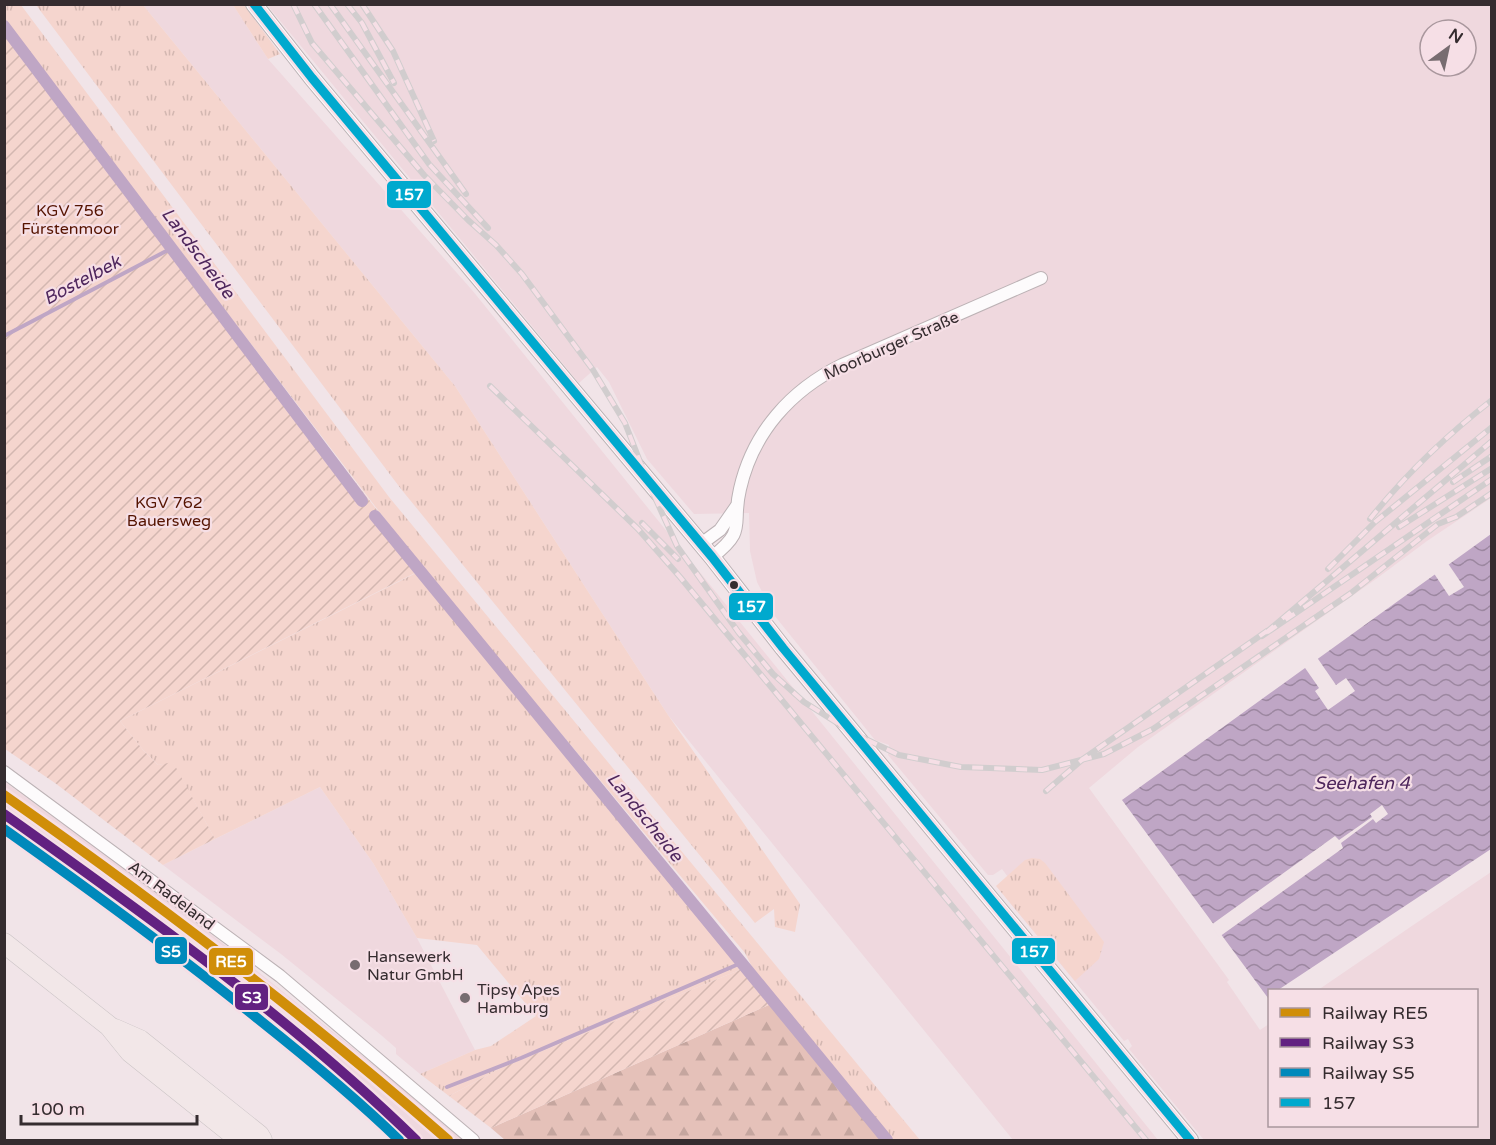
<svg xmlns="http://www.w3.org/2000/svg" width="1496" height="1145" font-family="'Varela Round',sans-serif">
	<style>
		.built { fill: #efd8de; fill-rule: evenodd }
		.grass { fill: url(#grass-tufts) }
		.forest { fill: url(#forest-firs) }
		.garden { fill: url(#garden-furrows) }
		.water { fill: url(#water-waves) }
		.pier { fill: #f1e4e8 }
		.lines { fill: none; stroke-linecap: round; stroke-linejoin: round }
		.stream { stroke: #bfa6c5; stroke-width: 4 }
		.canal { stroke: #bfa6c5; stroke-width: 12 }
		.street-casing { stroke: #bcb2b5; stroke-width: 14 }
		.secondary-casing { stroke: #bcb2b5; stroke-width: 18 }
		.primary-casing { stroke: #cac3c5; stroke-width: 21 }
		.street { stroke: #fdfbfc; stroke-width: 12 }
		.secondary { stroke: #fdfbfc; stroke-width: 16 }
		.primary { stroke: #f2e7e8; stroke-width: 20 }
		.rail-casing { stroke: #d1cdce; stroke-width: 6 }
		.rail { stroke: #f6dfe6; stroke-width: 4; stroke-dasharray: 11; stroke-linecap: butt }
		.bus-1-casing { stroke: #f6dfe6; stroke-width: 14 }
		.bus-1 { stroke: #00a9ce; stroke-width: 9 }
		.rail-1-casing { stroke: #f6dfe6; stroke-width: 15 }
		.rail-2-casing { stroke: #f6dfe6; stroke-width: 15 }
		.rail-3-casing { stroke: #f6dfe6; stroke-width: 15 }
		.rail-1 { stroke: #d08e09; stroke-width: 10 }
		.rail-2 { stroke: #622181; stroke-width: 10 }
		.rail-3 { stroke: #0089bb; stroke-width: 10 }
		.bus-dot { fill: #352c2f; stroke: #f6dfe6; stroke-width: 2 }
		.poi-dot { fill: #776c70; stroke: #f6dfe6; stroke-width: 2 }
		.labels { text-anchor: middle; stroke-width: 4.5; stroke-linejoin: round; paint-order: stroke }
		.park-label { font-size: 16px; fill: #551300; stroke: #f6dfe6 }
		.street-label { font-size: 16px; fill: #352c2f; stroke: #f6dfe6 }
		.poi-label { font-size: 16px; fill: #352c2f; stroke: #f6dfe6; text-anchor: start }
		.water-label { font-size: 18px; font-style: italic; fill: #4f275d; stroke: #f6dfe6 }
		.line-badge { stroke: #f6dfe6; stroke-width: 2 }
		.badge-label { font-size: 16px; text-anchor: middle; font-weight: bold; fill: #fff }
	</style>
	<defs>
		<pattern id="grass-tufts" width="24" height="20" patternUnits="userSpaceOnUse" patternTransform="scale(1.5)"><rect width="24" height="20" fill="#f5d5ce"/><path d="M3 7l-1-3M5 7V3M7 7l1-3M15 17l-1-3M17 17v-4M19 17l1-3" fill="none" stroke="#d3b7b1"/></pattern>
		<pattern id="forest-firs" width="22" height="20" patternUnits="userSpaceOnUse" patternTransform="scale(1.5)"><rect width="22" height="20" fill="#e5c1b9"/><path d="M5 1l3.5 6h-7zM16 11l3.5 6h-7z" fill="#c5a69f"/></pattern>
		<pattern id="garden-furrows" width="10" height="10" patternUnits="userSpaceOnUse" patternTransform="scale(1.5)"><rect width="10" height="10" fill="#f5d5ce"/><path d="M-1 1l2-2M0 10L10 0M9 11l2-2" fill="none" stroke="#d3b7b1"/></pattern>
		<pattern id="water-waves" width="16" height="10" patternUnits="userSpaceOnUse" patternTransform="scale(1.5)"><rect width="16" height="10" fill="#bfa6c5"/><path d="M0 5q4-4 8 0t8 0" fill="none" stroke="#9c87a0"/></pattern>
	</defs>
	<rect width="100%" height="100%" fill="#f1e4e8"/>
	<g class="built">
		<polygon points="143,5 233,5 268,59 472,290 1158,1140 1013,1140 668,715 455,386"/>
		<path d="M267 5H1491V498L1427 541 1376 579 1138 747 1089 788 1229 980 1227 982 1260 1030 1269 1024 1270 1126H1476V990H1318L1491 872V1140H1204L1129 1049 1132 1046 1128 1039 1124 1041 1006 898 1011 881 1002 869 993 875H988L888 755 889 745 875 740 774 615 757 582 750 551 749 513 694 514 647 459 609 382 597 367 579 383ZM1430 30H1466V66H1430Z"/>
		<polygon points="5,782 170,901 430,1110 465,1140 393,1140 265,1033 105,909 5,837"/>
		<polygon points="320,787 373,863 417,938 475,1050 420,1074 396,1054 396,1048 381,1035 281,954 163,865"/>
	</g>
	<g class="grass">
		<polygon points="5,5 21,5 389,497 920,1140 886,1140 771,1004 745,953 423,569 5,22"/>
		<polygon points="36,5 143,5 455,386 668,715 800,904 795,932 775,927 774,909 755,923 401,489"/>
		<polygon points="233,5 244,5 280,54 268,59"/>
		<polygon points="416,573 742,969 501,1068 449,1096 420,1074 475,1050 491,1046 536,1016 477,945 417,938 373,863 320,787 215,839 173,763 158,765 143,750 120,721"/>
		<polygon points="1032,858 1040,859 1045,863 1104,942 1099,959 1075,981 996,886 1025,860"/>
	</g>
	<polygon class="forest" points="771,1004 886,1140 505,1140 491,1128"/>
	<g class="garden">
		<polygon points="4,25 169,243 423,569 120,721 143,750 158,765 173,762 215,839 163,865 55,783 5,749"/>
		<polygon points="742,969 771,1004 491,1128 449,1096 501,1068"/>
	</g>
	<polygon class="water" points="1491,534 1491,849 1278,990 1270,990 1268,998 1122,800"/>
	<g class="pier">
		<polygon points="1447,562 1464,587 1449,596 1433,572"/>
		<polygon points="1316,656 1336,685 1346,678 1355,691 1328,710 1315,691 1319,688 1303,665"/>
		<polygon points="1382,805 1388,814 1376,823 1373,819 1341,843 1343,848 1219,937 1211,925 1335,836 1339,840 1372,817 1370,814"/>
	</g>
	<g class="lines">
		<g class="stream">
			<polyline points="4,336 172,248"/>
			<polyline points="447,1087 521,1058 741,963"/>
		</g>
		<g class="canal">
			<polyline points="4,26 362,501"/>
			<polyline points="375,516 887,1140"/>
		</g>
		<defs>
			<g id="street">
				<polyline points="701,544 720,530 736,507"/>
				<path d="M712 557C748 529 731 526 740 489 753 432 791 390 842 365L1041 278"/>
				<polyline points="4,772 280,976 473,1140"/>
			</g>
			<polyline id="secondary" points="254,4 312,78 712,557 783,648 1190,1140"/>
			<g id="primary">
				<polyline points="4,943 109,1026 130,1052 240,1140"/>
				<polyline points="115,1029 140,1040 259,1135 262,1140"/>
			</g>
		</defs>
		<use href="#street" class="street-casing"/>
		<use href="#secondary" class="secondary-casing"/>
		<use href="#primary" class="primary-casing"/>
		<use href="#street" class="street"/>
		<use href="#secondary" class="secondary"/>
		<use href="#primary" class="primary"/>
		<defs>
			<g id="rail">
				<polyline points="293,4 312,43 424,175 468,220 496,245 522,274 593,370 625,423 648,482 677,546 739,633 773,674 804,702 853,733 899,755 961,767 1042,770 1104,754 1153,729 1351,593 1438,524 1456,517 1492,493"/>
				<polyline points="314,4 429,164 488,228"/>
				<polyline points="330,4 466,194"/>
				<polyline points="347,4 362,23 394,83"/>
				<polyline points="362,4 393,51 434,141"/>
				<polyline points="490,386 638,529 680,577 1146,1140"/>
				<polyline points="1492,441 1262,636 1492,479"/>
				<polyline points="1453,482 1492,456"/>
				<path d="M1370 519C1405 475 1447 435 1492 400"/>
				<polyline points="642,523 678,559"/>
				<polyline points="1399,527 1492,468"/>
				<polyline points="1328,569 1375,522 1492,427"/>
				<polyline points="1046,791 1083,759 1267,631"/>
			</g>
		</defs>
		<use href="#rail" class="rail-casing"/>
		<use href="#rail" class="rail"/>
		<defs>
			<polyline id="bus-1" points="254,4 312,78 712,557 783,648 1190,1140"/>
		</defs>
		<use href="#bus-1" class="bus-1-casing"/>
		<use href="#bus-1" class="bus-1"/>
		<defs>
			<path id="rail-1" d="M4 795C158 903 307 1016 448 1140"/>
			<path id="rail-2" d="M4 814C145 914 292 1019 416 1140"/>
			<path id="rail-3" d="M4 829C90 890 175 952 257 1018 306 1057 355 1097 399 1140"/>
		</defs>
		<use href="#rail-1" class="rail-1-casing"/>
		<use href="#rail-2" class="rail-2-casing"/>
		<use href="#rail-3" class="rail-3-casing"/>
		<use href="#rail-1" class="rail-1"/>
		<use href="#rail-2" class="rail-2"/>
		<use href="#rail-3" class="rail-3"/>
	</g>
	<circle class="bus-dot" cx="734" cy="585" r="5"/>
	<g class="poi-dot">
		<circle cx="355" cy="965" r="6"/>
		<circle cx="465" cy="998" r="6"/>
	</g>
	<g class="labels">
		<g class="park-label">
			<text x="70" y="216">KGV 756<tspan x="70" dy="18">Fürstenmoor</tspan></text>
			<text x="169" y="508">KGV 762<tspan x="169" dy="18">Bauersweg</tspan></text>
		</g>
		<g class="street-label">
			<text transform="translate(891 345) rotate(-24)" y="6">Moorburger Straße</text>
			<text transform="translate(172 895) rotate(37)" y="6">Am Radeland</text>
		</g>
		<g class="poi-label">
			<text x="367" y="962">Hansewerk<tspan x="367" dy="18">Natur GmbH</tspan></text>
			<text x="477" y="995">Tipsy Apes<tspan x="477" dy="18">Hamburg</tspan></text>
		</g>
		<g class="water-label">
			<text transform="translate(198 253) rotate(53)" y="6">Landscheide</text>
			<text transform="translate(82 280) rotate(-28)" y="6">Bostelbek</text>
			<text x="1362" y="789">Seehafen 4</text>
			<text transform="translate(645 817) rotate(51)" y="6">Landscheide</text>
		</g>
	</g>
	<g class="line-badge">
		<rect x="386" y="180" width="46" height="29" rx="6" fill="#00a9ce"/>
		<rect x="728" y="592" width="46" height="29" rx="6" fill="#00a9ce"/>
		<rect x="154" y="936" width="34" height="29" rx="6" fill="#0089bb"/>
		<rect x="1011" y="937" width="45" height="28" rx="6" fill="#00a9ce"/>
		<rect x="208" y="947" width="46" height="29" rx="6" fill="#d08e09"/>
		<rect x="234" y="983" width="35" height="28" rx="6" fill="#622181"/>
	</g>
	<g class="badge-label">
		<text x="409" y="200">157</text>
		<text x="751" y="612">157</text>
		<text x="171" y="957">S5</text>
		<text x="1034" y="957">157</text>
		<text x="231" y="967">RE5</text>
		<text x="252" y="1003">S3</text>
	</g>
	<rect width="1496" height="1145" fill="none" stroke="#352c2f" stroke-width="12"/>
	<rect x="1268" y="989" width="210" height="138" fill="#f6dfe6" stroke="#a9979d" stroke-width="1.5"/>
	<rect x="1280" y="1008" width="30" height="9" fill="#d08e09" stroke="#a9979d" stroke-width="1.5"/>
	<text x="1322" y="1019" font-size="18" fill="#352c2f">Railway RE5</text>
	<rect x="1280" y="1038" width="30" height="9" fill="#622181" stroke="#a9979d" stroke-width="1.5"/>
	<text x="1322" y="1049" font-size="18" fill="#352c2f">Railway S3</text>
	<rect x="1280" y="1068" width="30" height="9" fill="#0089bb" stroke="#a9979d" stroke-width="1.5"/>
	<text x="1322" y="1079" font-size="18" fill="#352c2f">Railway S5</text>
	<rect x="1280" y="1098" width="30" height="9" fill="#00a9ce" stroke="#a9979d" stroke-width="1.5"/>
	<text x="1322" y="1109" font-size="18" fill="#352c2f">157</text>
	<g transform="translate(1448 48) rotate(33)"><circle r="28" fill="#f6dfe6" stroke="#a9979d" stroke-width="1.5"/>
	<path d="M0-4.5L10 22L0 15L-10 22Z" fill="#776c70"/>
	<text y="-9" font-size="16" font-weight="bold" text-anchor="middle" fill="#352c2f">N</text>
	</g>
	<path d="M21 1115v9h176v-9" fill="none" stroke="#352c2f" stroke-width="3"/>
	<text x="30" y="1115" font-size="18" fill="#352c2f" stroke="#f6dfe6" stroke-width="4.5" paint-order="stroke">100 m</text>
</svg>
